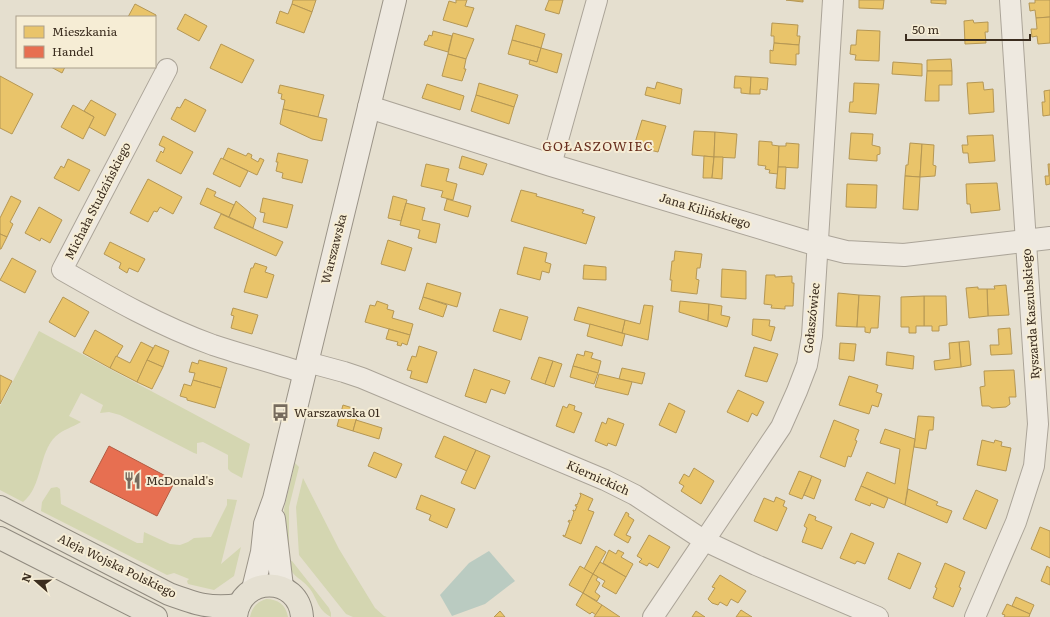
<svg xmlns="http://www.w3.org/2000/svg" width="1050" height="617" font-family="Literata,serif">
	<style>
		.green { fill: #d4d6b1 }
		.water { fill: #bacbc1 }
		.homes { fill: #e9c46a; stroke: #b59754 }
		.shops { fill: #e76f51; stroke: #b35b42 }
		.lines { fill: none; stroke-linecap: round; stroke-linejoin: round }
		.minor-casing { stroke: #aba498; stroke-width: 22 }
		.tertiary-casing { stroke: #aba498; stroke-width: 24 }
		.secondary-casing { stroke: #9b9488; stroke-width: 24 }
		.primary-casing { stroke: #908a7f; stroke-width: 24 }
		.minor { stroke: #eee9e0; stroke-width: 20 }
		.tertiary { stroke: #eee9e0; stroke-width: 22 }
		.secondary { stroke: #eee9e0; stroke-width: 22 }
		.primary { stroke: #e5e0d2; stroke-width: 22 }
		.labels { text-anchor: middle; stroke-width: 4; stroke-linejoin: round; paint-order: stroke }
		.street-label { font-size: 12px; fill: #3b2d1f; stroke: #f6edd5 }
		.poi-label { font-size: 12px; fill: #3b2d1f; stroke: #f6edd5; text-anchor: start }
		.neighbourhood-label { font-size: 13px; letter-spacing: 1px; fill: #682e1d; stroke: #f6edd5 }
	</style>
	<rect width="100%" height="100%" fill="#e5dfcf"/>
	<g class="green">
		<path d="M39 331 250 444 242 478 231 472 228 469V455L203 442 197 443V454L194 453 120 415 109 412 100 413 103 405 81 393 69 416 81 422C73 427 62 430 56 436 38 453 43 486 23 502L0 490V406Z"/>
		<polygon points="295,463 299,467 289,507 289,545 286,548 284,509"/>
		<polygon points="303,478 339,549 375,608 384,616 387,617 353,617 346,614 299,555 296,507"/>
		<polygon points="57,487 60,489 61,504 137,543 143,543 144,532 170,544 180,545 188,542 194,538 211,537 227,505 227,499 237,500 221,564 241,547 234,576 214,590 188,584 187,581 189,579 174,573 167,575 41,511 42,502 51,488"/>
		<path d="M287 560 292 561 329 608 331 613V617C317 609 318 600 310 589 300 576 292 579 287 560Z"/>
		<path d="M266 599C278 599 286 605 288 617H250C252 607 257 602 266 599Z"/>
	</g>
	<polygon class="water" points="489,551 515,581 485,604 452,616 440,595 469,563"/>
	<g class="homes">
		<polygon points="293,0 316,0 312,12 292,4"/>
		<polygon points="456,0 467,0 465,6 474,8 467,27 443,20 449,1 456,3"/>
		<polygon points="549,0 563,0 559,14 545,10"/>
		<polygon points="786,0 803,0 803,2"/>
		<polygon points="859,0 884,0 883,9 859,8"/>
		<polygon points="931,0 946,0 946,4 931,3"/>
		<polygon points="1035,0 1050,0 1050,17 1036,18 1035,10 1030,11 1029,3 1035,3"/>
		<polygon points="135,4 156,15 155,18 128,17"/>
		<polygon points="292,4 312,12 304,33 276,23 280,11 288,14"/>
		<polygon points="185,14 207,26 199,41 177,29"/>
		<polygon points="1050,17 1050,43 1038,44 1037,36 1032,37 1031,29 1037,29 1036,18"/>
		<polygon points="973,20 974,23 988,22 988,32 985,32 986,43 965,44 964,21"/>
		<polygon points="772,23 798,25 797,36 800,36 799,45 774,43 774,36 771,36"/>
		<polygon points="516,25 545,34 541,48 512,40"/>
		<polygon points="857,30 880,31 879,61 855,60 856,55 850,54 851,45 856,45"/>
		<polygon points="433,31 452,36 448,52 424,45 425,41 427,41 429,35 432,36"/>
		<polygon points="453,33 474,39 466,59 448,54"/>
		<polygon points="512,40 541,48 537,62 508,54"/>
		<polygon points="774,43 799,45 799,54 796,54 796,65 770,63 770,50 773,51"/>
		<polygon points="221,44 254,60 242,83 210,68"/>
		<polygon points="541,48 562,54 557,73 529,64 530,60 537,62"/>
		<polygon points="448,54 466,59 464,69 466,69 462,81 442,76"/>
		<polygon points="951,59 952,71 927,71 927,60"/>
		<polygon points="893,62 922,64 922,76 892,74"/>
		<polygon points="51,67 65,67 62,73"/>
		<polygon points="927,71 952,71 952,85 939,85 939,101 925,101"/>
		<polygon points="0,76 33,94 12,134 0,128"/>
		<polygon points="735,76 751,77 750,94 741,93 741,88 734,88"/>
		<polygon points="751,77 768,78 767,90 760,89 760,94 750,94"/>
		<polygon points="657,82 682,89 680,104 645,95 647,87 655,89"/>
		<polygon points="983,82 984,90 993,89 994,112 969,114 967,83"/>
		<polygon points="479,83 518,95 514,107 476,95"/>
		<polygon points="854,83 879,84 876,114 849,112 850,102 853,102"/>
		<polygon points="427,84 464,96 460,110 422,98"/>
		<polygon points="280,85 324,95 318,117 283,109 285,100 281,99 282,94 278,93"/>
		<polygon points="1050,90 1050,115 1043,116 1042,102 1045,102 1044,91"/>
		<polygon points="476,95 514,107 509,124 471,111"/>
		<polygon points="185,99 206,110 195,132 171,119 177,107 180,108"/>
		<polygon points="91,100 116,114 105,136 89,127 94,117 84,111"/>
		<polygon points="73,105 94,117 83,139 61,127"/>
		<polygon points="283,109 327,119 322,141 312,139 280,124"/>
		<polygon points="642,120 666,126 658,152 634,146"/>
		<polygon points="694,131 715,132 714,157 692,155"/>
		<polygon points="715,132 737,134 735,158 714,157"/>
		<polygon points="851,133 873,134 872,145 880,147 880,154 877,155 877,161 849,159"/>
		<polygon points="993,135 995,161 969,163 968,153 963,153 962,145 968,145 967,136"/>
		<polygon points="163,136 193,152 181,174 156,161 161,151 163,153 165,148 159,145"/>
		<polygon points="759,141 772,142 772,145 779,146 778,174 769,173 770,170 765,169 766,166 758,165"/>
		<polygon points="786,143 799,144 798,168 778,167 779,146 786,146"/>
		<polygon points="910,143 922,144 920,177 905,176 906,165 908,165"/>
		<polygon points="922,144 934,145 933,165 936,166 935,176 920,177"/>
		<polygon points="228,148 246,156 248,153 252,155 251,158 258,162 260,158 264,160 257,175 223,159"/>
		<polygon points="278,153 308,160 302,183 282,178 283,173 276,171 278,162 276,162"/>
		<polygon points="462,156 487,164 483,175 459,168"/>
		<polygon points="704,156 714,157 712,178 703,178"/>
		<polygon points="714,157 723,157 722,179 712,178"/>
		<polygon points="221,158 248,171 240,187 213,174"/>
		<polygon points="68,159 90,170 79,191 54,178 61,166 64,168"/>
		<polygon points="426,164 449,169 446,181 457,184 453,200 441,197 443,191 421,186"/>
		<polygon points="1048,164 1050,164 1050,184 1046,185 1045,176 1049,176"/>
		<polygon points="778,167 786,167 785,189 776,188"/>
		<polygon points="905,176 920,177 918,210 903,209"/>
		<polygon points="148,179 182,197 173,214 160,207 157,212 154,211 148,222 130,213"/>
		<polygon points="997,183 1000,210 971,213 970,204 967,204 966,184"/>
		<polygon points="847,184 877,185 876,208 846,207"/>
		<polygon points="207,188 216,192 214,196 234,205 229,217 200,204"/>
		<polygon points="521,190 537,194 536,196 584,210 582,213 595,217 586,244 511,221"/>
		<polygon points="11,196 21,201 10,222 13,224 7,237 0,234 0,218"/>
		<polygon points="393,196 407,200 401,221 388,218"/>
		<polygon points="263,198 293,205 287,228 263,222 265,213 260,212"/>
		<polygon points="447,199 471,206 468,217 444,210"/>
		<polygon points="236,201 256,218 253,228 229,217"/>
		<polygon points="406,203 425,208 422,220 440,224 436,243 418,238 420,230 400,225"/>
		<polygon points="39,207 62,220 50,243 41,238 40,241 25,233"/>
		<polygon points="221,214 283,242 276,256 214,228"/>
		<polygon points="0,234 7,237 1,249 0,249"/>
		<polygon points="388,240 412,248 405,271 381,264"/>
		<polygon points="110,242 145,259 138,272 129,268 127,273 119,268 121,263 104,254"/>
		<polygon points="524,247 547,253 545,262 551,264 549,273 542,271 540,280 517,274"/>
		<polygon points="675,251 702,254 700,268 697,268 696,279 699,280 697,294 671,291 672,280 670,280 672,261 674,261"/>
		<polygon points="12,258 36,271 25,293 0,280"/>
		<polygon points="255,263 267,267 265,272 274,275 267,298 244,292 251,268 253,268"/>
		<polygon points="584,265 606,267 606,280 583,279"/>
		<polygon points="722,269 746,271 746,299 721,297"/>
		<polygon points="766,275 775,275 775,277 792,276 792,283 794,283 793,306 785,306 785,309 771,308 772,305 764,304"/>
		<polygon points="427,283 461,293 457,307 423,297"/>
		<polygon points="1006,285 1009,315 988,316 987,289 995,289 994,286"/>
		<polygon points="978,287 978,289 987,289 988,316 969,318 966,288"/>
		<polygon points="838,293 859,295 857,327 836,326"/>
		<polygon points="859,295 880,296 878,328 871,328 870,333 865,332 865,327 857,327"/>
		<polygon points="924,296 946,296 947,325 939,326 939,331 932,331 932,326 924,326"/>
		<polygon points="924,296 924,326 916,326 916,333 909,333 909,327 901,327 901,297"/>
		<polygon points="63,297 89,312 75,337 49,322"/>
		<polygon points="423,297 447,305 443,317 419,309"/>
		<polygon points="377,301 388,305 387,309 394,311 392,318 413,324 410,335 365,322 370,305 375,306"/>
		<polygon points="680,301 709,304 708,321 679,312"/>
		<polygon points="709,304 722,306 721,315 730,317 727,327 708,321"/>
		<polygon points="644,305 653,306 648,340 622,333 625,320 640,324"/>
		<polygon points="578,307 625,320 622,333 574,320"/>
		<polygon points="233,308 258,315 252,334 231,328 234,316 231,315"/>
		<polygon points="500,309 528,317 521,340 493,331"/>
		<polygon points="753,319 770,320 769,326 775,327 771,341 752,335"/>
		<polygon points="590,324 625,334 622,346 587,336"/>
		<polygon points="1010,328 1012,354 991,355 990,345 999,345 998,329"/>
		<polygon points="389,329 410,335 407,345 402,343 401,346 397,345 398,342 386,339"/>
		<polygon points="95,330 123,346 110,368 83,353"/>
		<polygon points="969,341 971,365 961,367 959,342"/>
		<polygon points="141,342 153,348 137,382 110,368 116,356 130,363"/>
		<polygon points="959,342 961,367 935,370 934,361 950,359 949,343"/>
		<polygon points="840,343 856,344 854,361 839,359"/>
		<polygon points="155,345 169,351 163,367 147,360"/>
		<polygon points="419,346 437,352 427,383 410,378 412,371 407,370 412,356 416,357"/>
		<polygon points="754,347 778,354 767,382 745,376"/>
		<polygon points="585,351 593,353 591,358 601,361 598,373 573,366 577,354 584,356"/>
		<polygon points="887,352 914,356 913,369 886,365"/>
		<polygon points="539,357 553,361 545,384 531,379"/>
		<polygon points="147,360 163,367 152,389 137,382"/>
		<polygon points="199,360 227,368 221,388 193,380 195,373 189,372 192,362 198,364"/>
		<polygon points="553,361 562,364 554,387 545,384"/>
		<polygon points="573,366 598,373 594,384 570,377"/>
		<polygon points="622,368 645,373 642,384 619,379"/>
		<polygon points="474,369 510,381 505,394 491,389 486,403 465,396"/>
		<polygon points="1014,370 1016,397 1009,397 1010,404 1006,407 992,408 989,406 982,406 980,387 985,386 984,371"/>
		<polygon points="599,374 632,382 628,395 595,387"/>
		<polygon points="0,375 12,381 0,404"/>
		<polygon points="849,376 878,385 876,392 882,394 878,407 872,405 869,414 839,405"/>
		<polygon points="193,380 221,388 215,408 187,400 187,398 180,396 184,384 191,386"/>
		<polygon points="738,390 764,402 757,416 752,413 748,422 727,412"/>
		<polygon points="669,403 685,411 676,433 659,425"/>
		<polygon points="569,404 575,406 574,410 582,413 574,433 556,426 563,406 567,408"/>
		<polygon points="343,405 359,410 353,431 337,426"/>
		<polygon points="918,416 934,417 933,430 929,430 926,449 914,447"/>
		<polygon points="608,418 624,424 616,446 608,443 607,446 595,441 602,422 606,424"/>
		<polygon points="356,420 382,428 379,439 353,431"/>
		<polygon points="834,420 859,430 855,440 857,441 851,457 848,456 845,467 820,457"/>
		<polygon points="885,429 915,439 905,505 861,486 867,472 895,484 900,449 880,443"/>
		<polygon points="444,436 476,450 467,471 435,457"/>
		<polygon points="982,440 994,443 995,440 1002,442 1001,446 1011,448 1006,471 977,465"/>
		<polygon points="476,450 490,456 475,489 461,483"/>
		<polygon points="374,452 402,464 396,478 368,466"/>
		<polygon points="694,468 714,481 701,504 681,491 684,486 679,483 684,474 689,477"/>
		<polygon points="799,471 812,476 802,499 789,494"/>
		<polygon points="812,476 821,480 814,499 804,495"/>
		<polygon points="861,486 888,498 884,508 871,503 870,506 855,500"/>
		<polygon points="908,489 938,502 936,505 952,511 947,523 905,505"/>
		<polygon points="976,490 998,500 986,529 963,519"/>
		<polygon points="580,493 593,499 588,510 594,512 581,544 563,536 563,535 565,536 570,522 568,522 569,520 571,521 574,512 573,511 573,510 575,511 577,506 575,506 576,504 577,505 581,495 580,494"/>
		<polygon points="421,495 455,509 447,528 429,520 431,515 416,509"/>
		<polygon points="776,497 785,501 783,506 787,508 777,531 754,521 764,498 774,502"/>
		<polygon points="626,512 629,514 628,516 634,520 626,535 631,537 628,543 614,535"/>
		<polygon points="809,514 816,517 815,520 832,527 822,549 802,542 807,528 804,526"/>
		<polygon points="1040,527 1050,531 1050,558 1031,549"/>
		<polygon points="851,533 874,543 865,564 857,561 855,564 840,558"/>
		<polygon points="649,535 670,547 658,568 649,563 647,566 639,562 642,559 637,556"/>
		<polygon points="596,546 606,552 593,574 584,569"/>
		<polygon points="609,550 616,554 618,550 624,553 621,557 633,564 626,577 603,563"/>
		<polygon points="898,553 921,563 910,589 888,579"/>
		<polygon points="600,562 626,577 616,594 602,586 605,581 593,574"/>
		<polygon points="945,563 965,572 959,587 961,588 953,607 933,598 937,588 935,587"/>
		<polygon points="580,566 593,574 583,593 569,585"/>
		<polygon points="1047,566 1050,568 1050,585 1041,581"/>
		<polygon points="593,574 598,577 596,580 600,583 595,592 600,596 597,601 583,593"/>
		<polygon points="720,575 746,591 738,603 731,599 727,606 720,602 718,605 712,603 708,599 715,588 712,587"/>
		<polygon points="583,593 602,605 596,615 592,612 590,614 576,605"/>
		<polygon points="1016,597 1034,605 1030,614 1012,606"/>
		<polygon points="1007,604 1030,614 1029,617 1004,617 1005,615 1002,614"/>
		<polygon points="602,605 620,617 594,617"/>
		<polygon points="741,610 752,617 736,617"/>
		<polygon points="500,611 505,617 494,617"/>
		<polygon points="696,611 705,617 692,617"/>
	</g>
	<polygon class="shops" points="109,446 175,481 157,516 90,482"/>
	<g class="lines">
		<defs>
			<g id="minor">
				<path d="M167 69 62 270C111 298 160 326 213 345 243 355 274 363 304 373"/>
				<polyline points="551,165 597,0"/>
				<polyline points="307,362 344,372 362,378 605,480 635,495 705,541 756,565 878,617"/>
				<polyline points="653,617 781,427 797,391 807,365 812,336 833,0"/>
				<polyline points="975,617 1016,522 1034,466 1038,424 1010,0"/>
			</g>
			<polyline id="tertiary" points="369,107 551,165 818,245 846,252 904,255 1050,238"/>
			<g id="secondary">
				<polyline points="274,519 282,587"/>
				<polyline points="253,589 262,552 265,524 274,499 395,0"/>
			</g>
			<g id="primary">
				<path d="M0 507 169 594C196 604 210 609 239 605"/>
				<polyline points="0,538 156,617"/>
				<path d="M236 617C240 575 299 575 302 617"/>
			</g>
		</defs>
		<use href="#minor" class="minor-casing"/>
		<use href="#tertiary" class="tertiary-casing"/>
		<use href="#secondary" class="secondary-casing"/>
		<use href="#primary" class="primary-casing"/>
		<use href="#minor" class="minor"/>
		<use href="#tertiary" class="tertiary"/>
		<use href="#secondary" class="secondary"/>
		<use href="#primary" class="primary"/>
	</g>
	<defs>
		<symbol id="bus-bare" viewBox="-9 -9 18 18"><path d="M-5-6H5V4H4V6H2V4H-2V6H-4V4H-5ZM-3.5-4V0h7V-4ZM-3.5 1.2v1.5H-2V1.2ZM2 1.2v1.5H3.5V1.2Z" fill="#766b5d" stroke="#f6edd5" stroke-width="2.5" paint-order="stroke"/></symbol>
		<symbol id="restaurant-bare" viewBox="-9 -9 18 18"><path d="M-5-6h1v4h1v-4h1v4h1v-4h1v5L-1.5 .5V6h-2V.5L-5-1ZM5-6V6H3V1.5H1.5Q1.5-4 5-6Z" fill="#766b5d" stroke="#f6edd5" stroke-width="2.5" paint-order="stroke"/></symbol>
	</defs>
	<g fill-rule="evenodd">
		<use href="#bus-bare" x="268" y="400" width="25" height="25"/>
		<use href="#restaurant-bare" x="120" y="468" width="25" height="25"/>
	</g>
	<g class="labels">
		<g class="street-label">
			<text transform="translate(98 201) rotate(-63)" y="4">Michała Studzińskiego</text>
			<text transform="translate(705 211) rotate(17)" y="4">Jana Kilińskiego</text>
			<text transform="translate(334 249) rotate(-76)" y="4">Warszawska</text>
			<text transform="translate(1031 314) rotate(-94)" y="4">Ryszarda Kaszubskiego</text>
			<text transform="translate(812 318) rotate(-84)" y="4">Gołaszówiec</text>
			<text transform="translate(598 478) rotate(24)" y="4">Kiernickich</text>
			<text transform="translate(117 566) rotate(26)" y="4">Aleja Wojska Polskiego</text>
		</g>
		<g class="poi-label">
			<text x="294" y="417">Warszawska 01</text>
			<text x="146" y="485">McDonald's</text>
		</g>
		<g class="neighbourhood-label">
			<text x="598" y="151">GOŁASZOWIEC</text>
		</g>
	</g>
	<rect x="16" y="16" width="140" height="52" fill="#f6edd5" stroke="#aba08c"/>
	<rect x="24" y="26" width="20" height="12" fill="#e9c46a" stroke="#aba08c"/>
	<text x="52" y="36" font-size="12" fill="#3b2d1f">Mieszkania</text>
	<rect x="24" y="46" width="20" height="12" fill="#e76f51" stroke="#aba08c"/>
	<text x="52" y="56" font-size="12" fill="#3b2d1f">Handel</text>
	<g transform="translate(36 581) rotate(290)" stroke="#f6edd5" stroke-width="3" paint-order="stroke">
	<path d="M0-3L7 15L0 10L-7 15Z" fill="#3b2d1f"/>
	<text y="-6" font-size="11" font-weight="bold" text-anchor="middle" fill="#3b2d1f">N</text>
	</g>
	<path d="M906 34v6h124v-6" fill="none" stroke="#3b2d1f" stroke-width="2"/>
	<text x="912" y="34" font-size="12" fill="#3b2d1f" stroke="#f6edd5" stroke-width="3" paint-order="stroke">50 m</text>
</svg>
